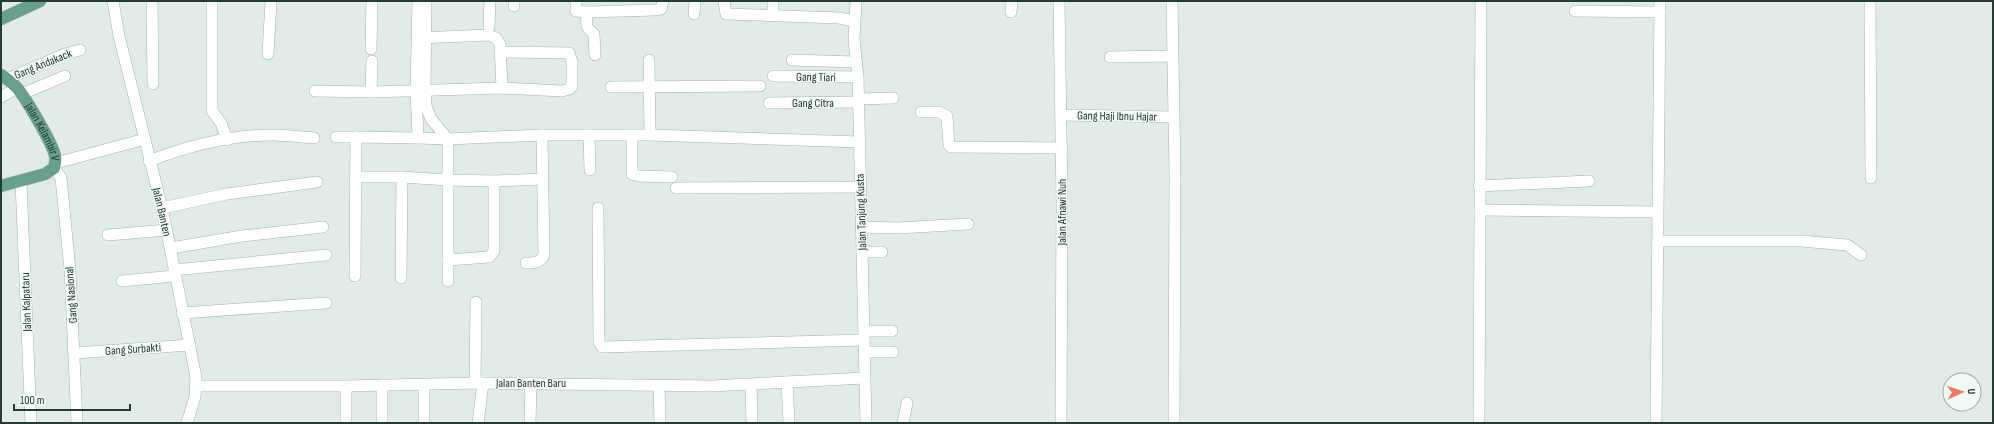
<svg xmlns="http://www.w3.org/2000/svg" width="1994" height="424" font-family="'Sofia Sans Condensed',sans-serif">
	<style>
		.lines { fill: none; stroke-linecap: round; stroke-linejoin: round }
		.minor-casing { stroke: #a5b4ae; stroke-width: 12 }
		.major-casing { stroke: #c1c8c6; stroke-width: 13 }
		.minor { stroke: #fff; stroke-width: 11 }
		.major { stroke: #689f8f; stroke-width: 12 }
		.labels { text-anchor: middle; stroke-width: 3; stroke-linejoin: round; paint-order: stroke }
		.street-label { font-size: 12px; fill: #233c34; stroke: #f2f8f5 }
	</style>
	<rect width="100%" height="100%" fill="#e2ece7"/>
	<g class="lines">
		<defs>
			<g id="minor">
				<polyline points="113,1 119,36 162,208 196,377 195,397 187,423"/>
				<polyline points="152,1 153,84"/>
				<polyline points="212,1 212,111 221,123 227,140"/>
				<polyline points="426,1 425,90 426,106 431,119 448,139 448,180 494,181 543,179"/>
				<polyline points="576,1 576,11 587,12 655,10 661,9 663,1"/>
				<polyline points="724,1 726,14 839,18 854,21"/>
				<polyline points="856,1 854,40 858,77 866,423"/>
				<polyline points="1059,1 1062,201 1061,423"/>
				<polyline points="1172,1 1175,175 1174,423"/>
				<polyline points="1870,1 1871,178"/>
				<polyline points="514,6 514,1"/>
				<polyline points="1575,11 1660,12"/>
				<path d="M587 12C587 26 584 26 594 34L595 55"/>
				<polyline points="1011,12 1012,1"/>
				<polyline points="694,14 695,1"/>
				<polyline points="773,15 773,1"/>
				<polyline points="489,27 490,1"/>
				<polyline points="419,38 489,35 496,38 500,44 502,88"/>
				<polyline points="371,49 372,1"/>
				<polyline points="268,54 271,1"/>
				<polyline points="1110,57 1172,56"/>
				<polyline points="649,60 650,135"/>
				<polyline points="792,60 855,62"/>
				<polyline points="773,76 858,77"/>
				<polyline points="7,79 65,54 80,50"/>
				<polyline points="611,87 760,86"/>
				<polyline points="315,91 371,92 502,88 562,91 569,89 572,86 572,62 569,53 500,52"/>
				<polyline points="371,92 372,61"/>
				<polyline points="22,94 65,76"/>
				<polyline points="1,97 17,88"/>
				<polyline points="858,99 893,98"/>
				<polyline points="769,103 858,102"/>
				<polyline points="921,112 939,112 947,116 949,145 951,147 1062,148"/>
				<polyline points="1062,115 1173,117"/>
				<polyline points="589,135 590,170"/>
				<polyline points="632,135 632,174 639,176 672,177"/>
				<polyline points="336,137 356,137"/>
				<polyline points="418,138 448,139 542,135 650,135 858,142"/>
				<path d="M149 161C188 146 231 135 273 135 287 135 300 137 314 138"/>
				<polyline points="56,163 145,139"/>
				<polyline points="54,168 61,178 70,270 77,423"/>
				<polyline points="355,177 402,177 448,180 448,281"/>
				<polyline points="21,182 31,423"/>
				<polyline points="1479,186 1589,181"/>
				<polyline points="676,188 860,187"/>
				<polyline points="162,208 227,194 317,182"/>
				<polyline points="598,208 599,342 602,347 864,340"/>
				<polyline points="1480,210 1657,212"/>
				<polyline points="861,227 898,228 968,224"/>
				<polyline points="108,235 167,230"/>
				<polyline points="1659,241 1801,241 1847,245 1861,255"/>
				<polyline points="171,248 242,236 323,227"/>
				<polyline points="862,252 882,252"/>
				<polyline points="448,260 489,257 494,251 494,181"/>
				<path d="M526 263C534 263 540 263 544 255L542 135"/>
				<polyline points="174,270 326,255"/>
				<polyline points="355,276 356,137 418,138 416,91 418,1"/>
				<polyline points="401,278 402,177"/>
				<polyline points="122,281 174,276"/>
				<polyline points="182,313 326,303"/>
				<polyline points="864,331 892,331"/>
				<polyline points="865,352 893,352"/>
				<polyline points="75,353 190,345"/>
				<polyline points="787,382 789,423"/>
				<polyline points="475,383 476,302"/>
				<polyline points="659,385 660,423"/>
				<polyline points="751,385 752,423"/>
				<polyline points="196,386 346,386 475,383 712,386 864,378"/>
				<polyline points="346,386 346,423"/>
				<polyline points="382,423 382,385"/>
				<polyline points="424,423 424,385"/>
				<polyline points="478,423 483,383"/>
				<polyline points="530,423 531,383"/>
				<polyline points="903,423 907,403"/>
				<polyline points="1479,423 1481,1"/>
				<polyline points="1656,423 1660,1"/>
			</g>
			<g id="major">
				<polyline points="1,19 40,1"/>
				<path id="s1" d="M1 75C7 79 13 83 18 89 26 99 53 144 55 156 56 160 55 164 54 168L45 174 1 186"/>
			</g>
		</defs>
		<use href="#minor" class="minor-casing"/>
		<use href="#major" class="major-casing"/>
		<use href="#minor" class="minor"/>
		<use href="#major" class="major"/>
	</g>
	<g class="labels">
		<g class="street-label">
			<text transform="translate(43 64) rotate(-22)" y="4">Gang Andakack</text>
			<text transform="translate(816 77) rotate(1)" y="4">Gang Tiari</text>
			<text x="813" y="107">Gang Citra</text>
			<text transform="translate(1117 116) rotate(1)" y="4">Gang Haji Ibnu Hajar</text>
			<text dy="4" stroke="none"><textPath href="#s1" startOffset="72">Jalan Kelambir V</textPath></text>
			<text transform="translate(162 212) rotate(77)" y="4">Jalan Banten</text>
			<text transform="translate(861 212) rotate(-92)" y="4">Jalan Tanjung Kusta</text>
			<text transform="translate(1062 212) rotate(-90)" y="4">Jalan Afnawi Nuh</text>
			<text transform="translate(71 295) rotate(-94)" y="4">Gang Nasional</text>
			<text transform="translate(26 302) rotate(-92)" y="4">Jalan Kalpataru</text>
			<text transform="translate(133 349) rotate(-4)" y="4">Gang Surbakti</text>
			<text x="531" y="387">Jalan Banten Baru</text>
		</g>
	</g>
	<rect width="1994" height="424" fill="none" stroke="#233c34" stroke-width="4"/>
	<g transform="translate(1962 392) rotate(87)"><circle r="19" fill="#f2f8f5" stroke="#9fada8"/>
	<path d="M0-3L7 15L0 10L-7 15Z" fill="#ec7c5f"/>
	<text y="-6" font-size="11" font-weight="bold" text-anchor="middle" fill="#233c34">U</text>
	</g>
	<path d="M14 404v6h116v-6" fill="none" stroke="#233c34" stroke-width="2"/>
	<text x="20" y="404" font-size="12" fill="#233c34" stroke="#f2f8f5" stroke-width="3" paint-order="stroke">100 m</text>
</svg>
